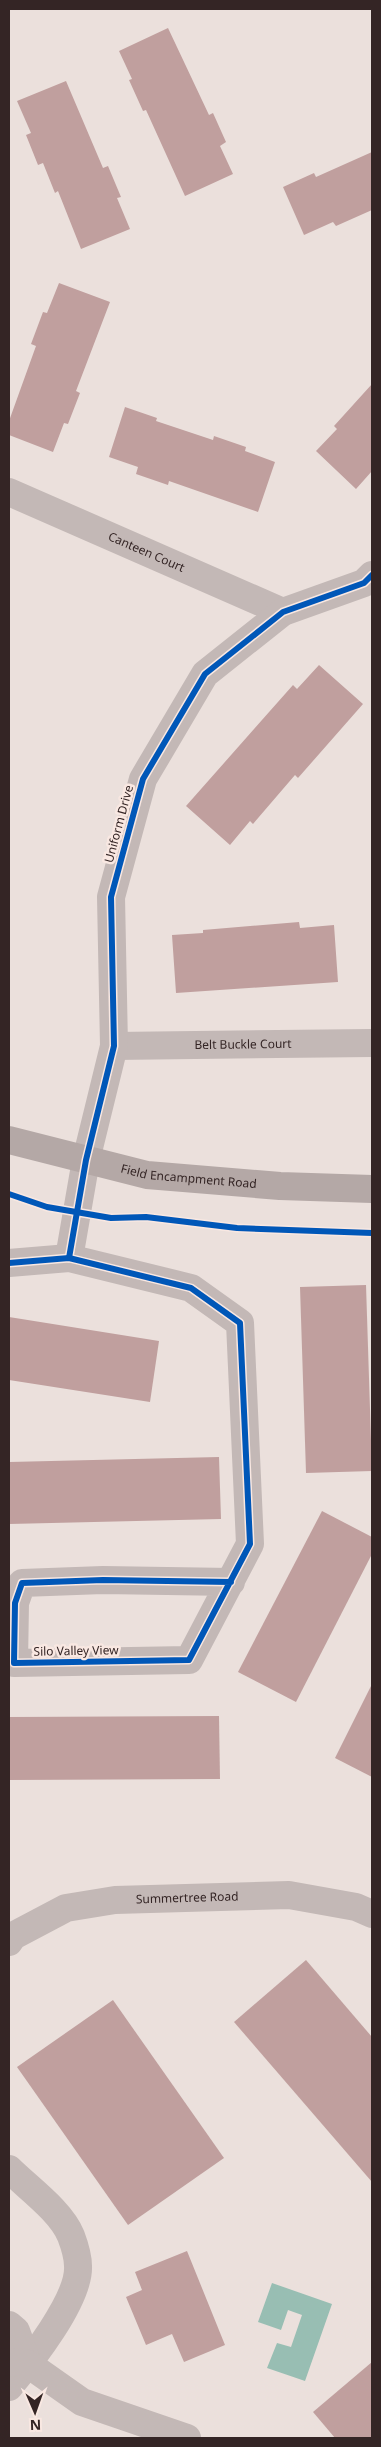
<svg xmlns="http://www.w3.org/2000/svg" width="381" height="2447" font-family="'Noto Sans',sans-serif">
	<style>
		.water { fill: #98beb3 }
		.building { fill: #c09f9e }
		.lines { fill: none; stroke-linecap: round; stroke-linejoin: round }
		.street { stroke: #c3b8b6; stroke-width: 28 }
		.secondary { stroke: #b4a8a6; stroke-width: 28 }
		.cycleway-casing { stroke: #f9e8e2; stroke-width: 9 }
		.cycleway { stroke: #0057b8; stroke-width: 6 }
		.labels { text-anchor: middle; stroke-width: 5; stroke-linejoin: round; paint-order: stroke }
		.street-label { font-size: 12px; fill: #342525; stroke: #f9e8e2 }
	</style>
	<rect width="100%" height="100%" fill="#ebe0dc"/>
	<polygon class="water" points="272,2283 332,2304 305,2381 267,2368 277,2343 291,2347 302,2315 288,2310 281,2330 258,2322"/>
	<g class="building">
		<polygon points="168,28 209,115 213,113 226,142 220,146 233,174 185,196 146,110 143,111 129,80 132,79 119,51"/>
		<polygon points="66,81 103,168 108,166 121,197 117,198 130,229 81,249 58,191 55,193 43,163 38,165 26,135 31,133 17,101"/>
		<polygon points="372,152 372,210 336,226 333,222 304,235 283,187 314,173 316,177"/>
		<polygon points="59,283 110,302 76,391 80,393 68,424 64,423 53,452 9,435 9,421 36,346 31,344 43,312 47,313"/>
		<polygon points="372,384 372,471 356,489 316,451 337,429 334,426"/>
		<polygon points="125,407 157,418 156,421 213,440 214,436 246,447 245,451 275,462 258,512 169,481 168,485 136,474 138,467 109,457"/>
		<polygon points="319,665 363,704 298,778 295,775 253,824 250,821 230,845 186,806 293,685 297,689"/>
		<polygon points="299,922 300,928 334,925 338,982 176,993 172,935 203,933 203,930"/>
		<polygon points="366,1285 372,1471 306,1473 300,1287"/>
		<polygon points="9,1317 159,1341 150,1402 9,1380"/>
		<polygon points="219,1457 221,1519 9,1524 9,1462"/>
		<polygon points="322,1511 372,1537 372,1554 296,1702 238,1672"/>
		<polygon points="372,1684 372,1777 335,1758"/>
		<polygon points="219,1716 220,1779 9,1780 9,1717"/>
		<polygon points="306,1960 372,2037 372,2182 234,2022"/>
		<polygon points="113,2000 224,2158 128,2225 17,2067"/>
		<polygon points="187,2251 225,2345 184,2362 172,2334 146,2345 126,2297 142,2290 135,2272"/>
		<polygon points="372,2362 372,2438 335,2438 313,2412"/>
	</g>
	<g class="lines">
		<g class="street">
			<path id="s1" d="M9 492 283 612"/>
			<path id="s2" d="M114 1046 372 1043"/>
			<polyline points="69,1258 86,1160 114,1046 111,897 143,779 205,674 283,612 364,583 372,575"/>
			<polyline points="9,1263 69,1258 191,1288 240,1323 250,1544 189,1660 14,1663 15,1603 22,1583 103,1580 231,1582"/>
			<path id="s3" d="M9 1942 13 1936 66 1908 115 1900 289 1895 356 1907 372 1914"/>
			<path d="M9 2169C28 2188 61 2211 71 2236 74 2244 78 2257 78 2266 80 2299 30 2362 9 2387"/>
			<polyline points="9,2325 16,2331 28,2364"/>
			<polyline points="10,2362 28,2364 82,2402 187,2438"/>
		</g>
		<path class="secondary" id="s4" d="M9 1140 147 1175 280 1186 372 1189"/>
		<defs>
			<g id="cycleway">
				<polyline points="9,1194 47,1207 111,1218 146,1217 237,1228 372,1233"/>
				<polyline points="69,1258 86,1160 114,1046 111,897 143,779 205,674 283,612 364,583 372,575"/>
				<polyline points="9,1263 69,1258 191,1288 240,1323 250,1544 189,1660 14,1663 15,1603 22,1583 103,1580 231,1582"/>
			</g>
		</defs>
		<use href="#cycleway" class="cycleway-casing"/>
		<use href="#cycleway" class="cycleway"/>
	</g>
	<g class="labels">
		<g class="street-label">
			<text dy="4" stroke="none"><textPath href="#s1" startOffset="150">Canteen Court</textPath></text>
			<text transform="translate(119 824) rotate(-75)" y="4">Uniform Drive</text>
			<text dy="4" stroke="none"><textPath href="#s2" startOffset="129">Belt Buckle Court</textPath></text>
			<text dy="4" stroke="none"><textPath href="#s4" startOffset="184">Field Encampment Road</textPath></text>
			<text transform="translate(76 1651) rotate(-1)" y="4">Silo Valley View</text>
			<text dy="4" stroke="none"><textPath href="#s3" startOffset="189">Summertree Road</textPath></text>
		</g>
	</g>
	<rect width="381" height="2447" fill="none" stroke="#342525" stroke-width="20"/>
	<g transform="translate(35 2412) rotate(178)" stroke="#f9e8e2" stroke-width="4" paint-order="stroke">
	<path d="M0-4L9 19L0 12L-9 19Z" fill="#342525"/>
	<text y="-8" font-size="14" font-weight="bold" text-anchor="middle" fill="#342525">N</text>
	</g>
</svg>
